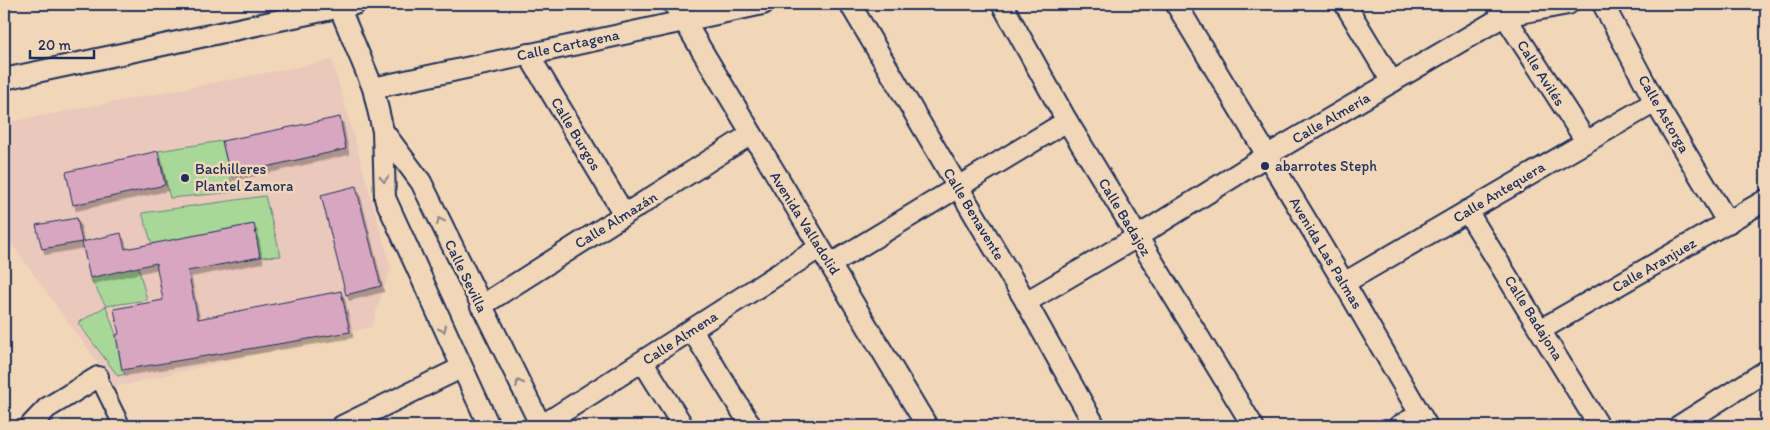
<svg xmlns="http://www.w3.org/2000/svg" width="1770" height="430" font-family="Itim,sans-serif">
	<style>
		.built { fill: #eac8bb }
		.green { fill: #a8d898; stroke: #62847b }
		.building { fill: #d9a6c1; stroke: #1b2f5e; filter: url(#shadow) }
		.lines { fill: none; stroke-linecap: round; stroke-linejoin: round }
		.pedestrian-casing { stroke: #1b2f5e; stroke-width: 19 }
		.minor-casing { stroke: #1b2f5e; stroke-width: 24 }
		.pedestrian { stroke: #f1d7b8; stroke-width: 15 }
		.minor { stroke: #f1d7b8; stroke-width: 20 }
		.oneway { stroke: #86838b }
		.poi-dot { fill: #1b2f5e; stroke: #f1d7b8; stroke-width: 2 }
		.labels { text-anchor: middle; stroke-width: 5; stroke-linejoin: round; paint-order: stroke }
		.street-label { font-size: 15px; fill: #1b2f5e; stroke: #f1d7b8 }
		.poi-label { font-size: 15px; fill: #1b2f5e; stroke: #f1d7b8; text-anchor: start }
	</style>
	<defs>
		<filter id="shadow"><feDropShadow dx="3" dy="5.5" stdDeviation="0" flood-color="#0004"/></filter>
	</defs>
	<rect width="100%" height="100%" fill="#f1d7b8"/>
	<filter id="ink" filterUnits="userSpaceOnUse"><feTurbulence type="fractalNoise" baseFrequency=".02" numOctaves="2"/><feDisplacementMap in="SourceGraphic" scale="10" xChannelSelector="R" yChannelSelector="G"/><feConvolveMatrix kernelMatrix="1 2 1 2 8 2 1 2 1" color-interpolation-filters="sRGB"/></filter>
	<g filter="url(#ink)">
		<polygon class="built" points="332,60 391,268 371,327 115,387 4,233 4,123"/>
		<g class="green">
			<polygon points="222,141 234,192 170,198 158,151"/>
			<polygon points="265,196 281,256 260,257 254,224 152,244 142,213"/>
			<polygon points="138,266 147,300 106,306 116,335 122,370 125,374 118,376 78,323 106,306 90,278"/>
		</g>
		<g class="building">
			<polygon points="340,117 346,149 230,175 222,141"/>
			<polygon points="158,151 165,185 73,205 66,172"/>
			<polygon points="356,186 381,286 346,295 321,195"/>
			<polygon points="77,218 82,242 42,249 36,225"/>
			<polygon points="254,224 260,257 188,271 198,319 341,291 350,332 122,370 116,335 119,334 114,309 163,300 156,263 90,278 82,242 121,233 125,249"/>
		</g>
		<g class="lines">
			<defs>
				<polyline id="pedestrian" points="98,377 122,426"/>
				<g id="minor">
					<polyline points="338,4 373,88 383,131 385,198 489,426"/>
					<polyline points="674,4 927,426"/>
					<polyline points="850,4 1026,302 1095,426"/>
					<polyline points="1002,4 1067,121 1253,426"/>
					<polyline points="1176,4 1344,283 1427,426"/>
					<polyline points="1345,4 1392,82"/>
					<polyline points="1497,4 1586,141"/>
					<polyline points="1603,4 1655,102 1728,223"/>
					<polyline points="528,54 624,214"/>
					<polyline points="4,79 355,4"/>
					<polyline points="373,88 763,4"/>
					<polyline points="383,131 421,182 541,426 819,248"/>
					<polyline points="1467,211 1599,426"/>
					<polyline points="831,264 1067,121"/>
					<polyline points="1344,283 1655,102"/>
					<polyline points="1026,302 1137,237 1268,155 1504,16 1568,4"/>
					<polyline points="481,306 751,134"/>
					<polyline points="1542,329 1766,200"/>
					<polyline points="692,330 751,426"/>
					<polyline points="643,362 683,426"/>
					<polyline points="30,426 47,408 98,377"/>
					<polyline points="342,426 461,368"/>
					<polyline points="1399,426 1419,415"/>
					<polyline points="1679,426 1766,371"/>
				</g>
			</defs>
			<use href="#pedestrian" class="pedestrian-casing"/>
			<use href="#minor" class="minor-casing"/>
			<use href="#pedestrian" class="pedestrian"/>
			<use href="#minor" class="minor"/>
		</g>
		<defs><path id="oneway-chevron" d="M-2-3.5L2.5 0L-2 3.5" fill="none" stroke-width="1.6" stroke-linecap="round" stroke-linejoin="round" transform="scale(1.25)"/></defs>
		<g class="oneway">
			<use href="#oneway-chevron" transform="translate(384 179) rotate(88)"/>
			<use href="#oneway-chevron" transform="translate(440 221) rotate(-116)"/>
			<use href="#oneway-chevron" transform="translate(443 329) rotate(66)"/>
			<use href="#oneway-chevron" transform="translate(519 383) rotate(-117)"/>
		</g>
	</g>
	<g class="poi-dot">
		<circle cx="1265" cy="166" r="5"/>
		<circle cx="185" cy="178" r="5"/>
	</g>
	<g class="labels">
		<g class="street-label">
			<text transform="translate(568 45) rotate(-12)" y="5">Calle Cartagena</text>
			<text transform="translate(1541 73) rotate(57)" y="5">Calle Avilés</text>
			<text transform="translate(1664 114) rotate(60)" y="5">Calle Astorga</text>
			<text transform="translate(1331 118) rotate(-30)" y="5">Calle Almería</text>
			<text transform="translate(576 134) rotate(59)" y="5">Calle Burgos</text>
			<text transform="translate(1499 192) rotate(-31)" y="5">Calle Antequera</text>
			<text transform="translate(974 214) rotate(59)" y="5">Calle Benavente</text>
			<text transform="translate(1125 217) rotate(59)" y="5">Calle Badajoz</text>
			<text transform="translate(616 220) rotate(-32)" y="5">Calle Almazán</text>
			<text transform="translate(805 223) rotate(58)" y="5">Avenida Valladolid</text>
			<text transform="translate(1326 253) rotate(59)" y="5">Avenida Las Palmas</text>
			<text transform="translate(1654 265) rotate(-30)" y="5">Calle Aranjuez</text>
			<text transform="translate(466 276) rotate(64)" y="5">Calle Sevilla</text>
			<text transform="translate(1534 318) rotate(58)" y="5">Calle Badajona</text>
			<text transform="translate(680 338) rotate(-33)" y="5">Calle Almena</text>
		</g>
		<g class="poi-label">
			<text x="1275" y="171">abarrotes Steph</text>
			<text x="195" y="174">Bachilleres<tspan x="195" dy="17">Plantel Zamora</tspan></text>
		</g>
	</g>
	<rect width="1770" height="430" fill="none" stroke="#f1d7b8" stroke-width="20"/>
	<rect x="10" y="10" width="1750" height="410" fill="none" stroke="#1b2f5e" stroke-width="2" filter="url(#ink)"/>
	<path d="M30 50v8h64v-8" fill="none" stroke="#1b2f5e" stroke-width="2.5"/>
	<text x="38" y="50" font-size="15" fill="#1b2f5e" stroke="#f1d7b8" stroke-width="4" paint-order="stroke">20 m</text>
</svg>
